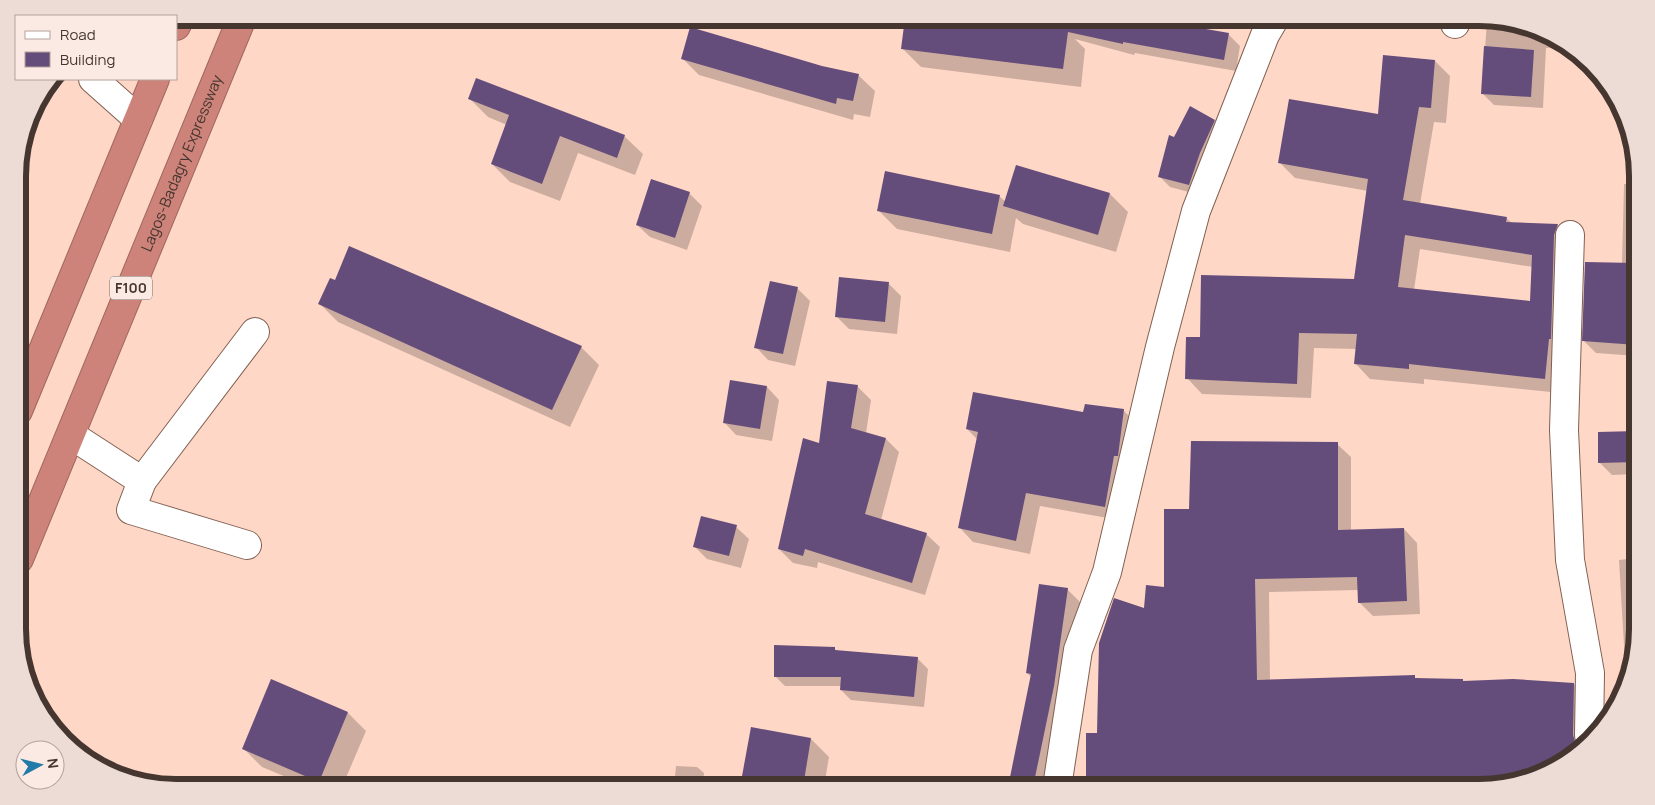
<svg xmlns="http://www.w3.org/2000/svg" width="1655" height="805" font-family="Manrope,sans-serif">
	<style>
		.shadow { fill: #0003; fill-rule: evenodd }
		.building { fill: #654d7b; fill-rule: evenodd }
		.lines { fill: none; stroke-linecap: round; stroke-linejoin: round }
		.minor-casing { stroke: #816051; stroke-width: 30 }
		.highway-casing { stroke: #9e685f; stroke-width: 30 }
		.minor { stroke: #fff; stroke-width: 28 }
		.highway { stroke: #cd8379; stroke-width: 28 }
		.labels { text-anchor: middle; stroke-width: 5; stroke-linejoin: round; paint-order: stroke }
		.shield { fill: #fbeae4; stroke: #7c6c66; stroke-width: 1 }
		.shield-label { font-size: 14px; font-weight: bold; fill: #463630 }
		.street-label { font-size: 15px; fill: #463630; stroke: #fbeae4 }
		.rim { fill: none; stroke: #463630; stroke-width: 6 }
	</style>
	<rect width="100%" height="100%" fill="#ffd7c7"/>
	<g class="shadow">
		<polygon points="907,18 954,18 1057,30 1050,23 1051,18 1144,18 1228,34 1240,46 1236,71 1135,53 1134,55 1075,39 1085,49 1081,87 921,67 903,49"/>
		<polygon points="1487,20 1548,34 1565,47 1546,48 1543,108 1494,105 1482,93"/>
		<polygon points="682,58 822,67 858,75 875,91 870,117 854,114 853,120 699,75"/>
		<path d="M1435 61 1450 76 1446 123 1434 122 1420 204 1506 218 1512 223 1557 225 1572 240 1560 393 1424 379V384L1370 379 1355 363 1356 349 1314 348 1311 398 1202 394 1187 378 1202 338 1355 280 1368 191 1295 178 1279 162 1379 116ZM1420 249 1533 267 1531 302 1414 290Z"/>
		<polygon points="477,79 624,136 643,154 635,175 578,153 560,201 510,182 492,164 507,125 488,117 470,99"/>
		<polygon points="1214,121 1225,131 1200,195 1170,187 1159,176 1175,138"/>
		<polygon points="1016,166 1110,194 1128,212 1116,252 1023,224 1016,218 1010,252 897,229 879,211 999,196 1006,202"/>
		<polygon points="1624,184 1636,184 1637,356 1596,353 1584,341 1622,264"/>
		<polygon points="689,193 702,206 687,250 650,237 637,225"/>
		<polygon points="888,283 901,296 897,334 849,329 837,317"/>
		<polygon points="797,288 810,301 795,366 768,360 756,347"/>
		<polygon points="320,304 581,347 599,365 570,427 338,322"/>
		<polygon points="857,386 871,400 866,433 886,439 899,452 881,520 926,534 940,547 925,595 818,562 817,568 793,563 779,549 820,445"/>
		<polygon points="767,387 779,400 772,441 736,435 724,422"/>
		<polygon points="1124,411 1138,425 1119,520 1040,506 1030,554 973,542 960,528 977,439 967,429"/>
		<polygon points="1637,433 1637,474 1612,475 1599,462"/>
		<polygon points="1337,444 1351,457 1351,531 1404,529 1417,543 1420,614 1373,616 1359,602 1358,590 1269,592 1270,681 1414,677 1416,679 1462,680 1465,682 1574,684 1587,698 1587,738 1566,761 1488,787 1088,787 1088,734 1099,734 1145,610 1165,588 1190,510"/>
		<polygon points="736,527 749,539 741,568 707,559 694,546"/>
		<polygon points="1637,558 1637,629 1626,680 1619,560"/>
		<polygon points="1067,589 1081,603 1049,787 1009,787 1031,677 1027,673"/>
		<polygon points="834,648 837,651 917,658 928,669 924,707 851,700 841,690 841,686 785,686 775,676"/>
		<polygon points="272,681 348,713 366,731 342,787 310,787 262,767 244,749"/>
		<polygon points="752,728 811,739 829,757 824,787 742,787"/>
		<polygon points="676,766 697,767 704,773 703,787 674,787"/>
	</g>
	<g class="building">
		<polygon points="905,18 964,18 1059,29 1060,27 1053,25 1054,18 1143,18 1229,33 1224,60 1123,42 1123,44 1068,32 1063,69 901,49"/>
		<polygon points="690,27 822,66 859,74 853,101 837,98 836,104 681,59"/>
		<polygon points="1484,46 1534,50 1531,97 1481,94"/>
		<path d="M1383 55 1435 60 1431 108 1419 107 1403 200 1507 217 1506 222 1558 224 1554 235 1551 339H1549L1545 379 1409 364V369L1354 364 1357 334 1299 333 1297 384 1185 379 1186 337H1200L1201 275 1354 279 1368 179 1278 163 1289 99 1378 114ZM1405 235 1532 255 1530 301 1398 287Z"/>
		<polygon points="476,78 625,135 617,158 560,136 542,184 491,164 509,115 468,99"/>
		<polygon points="1190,106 1215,120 1200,153 1189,185 1158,177 1169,135 1174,137"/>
		<polygon points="1016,165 1110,193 1098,235 1003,206"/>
		<polygon points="885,171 1000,195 992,234 877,211"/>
		<polygon points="651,179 690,192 675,238 636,225"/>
		<polygon points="349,246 582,346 552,410 318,304 330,278 335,280"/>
		<polygon points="1585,262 1636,263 1637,345 1582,341"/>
		<polygon points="839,277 889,282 885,322 835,317"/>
		<polygon points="770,281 798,287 783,354 754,348"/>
		<polygon points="730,380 767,386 760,429 723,423"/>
		<polygon points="827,381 858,385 851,428 886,438 865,514 927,533 912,583 805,549 803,556 778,549 803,438 819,443"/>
		<polygon points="973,392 1083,412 1085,404 1124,409 1118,456 1114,456 1105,507 1026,493 1016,541 958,528 978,432 966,429"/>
		<polygon points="1637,431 1637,462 1598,463 1598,432"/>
		<polygon points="1191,441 1338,442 1338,530 1404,528 1407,601 1358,603 1357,577 1255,579 1257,680 1415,675 1415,678 1463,679 1463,681 1513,679 1574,683 1573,735 1577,749 1566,761 1488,787 1086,787 1086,733 1097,733 1099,643 1114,598 1144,608 1146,585 1164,587 1164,509 1189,509"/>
		<polygon points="701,516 737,525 729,556 693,547"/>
		<polygon points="1039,584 1068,588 1054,686 1033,787 1008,787 1031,674 1026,673"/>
		<polygon points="774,645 835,647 835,650 918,657 914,697 840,690 841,677 774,677"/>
		<polygon points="271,679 348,712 319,782 242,749"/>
		<polygon points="751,727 811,738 803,787 740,787"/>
	</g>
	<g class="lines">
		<defs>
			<g id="minor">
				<polyline points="1455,24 1455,18"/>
				<polyline points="93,79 138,119"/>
				<polyline points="1570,235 1564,430 1570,560 1590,673 1589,735"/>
				<polyline points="71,435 142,481 131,510 247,545"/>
				<polyline points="142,481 255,332"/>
				<polyline points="1057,787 1078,650 1107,572 1160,347 1196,211 1265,35 1275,18"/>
			</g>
			<g id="highway">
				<polyline points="176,26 180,18"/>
				<polyline points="18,411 155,79"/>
				<path id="s1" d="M19 559 242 18"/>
			</g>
		</defs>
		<use href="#minor" class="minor-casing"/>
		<use href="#highway" class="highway-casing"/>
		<use href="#minor" class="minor"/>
		<use href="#highway" class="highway"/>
	</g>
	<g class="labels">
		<rect class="shield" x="110" y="276.5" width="42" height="23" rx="4"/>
		<g class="shield-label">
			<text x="131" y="293">F100</text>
		</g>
		<g class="street-label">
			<text dy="5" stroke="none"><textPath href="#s1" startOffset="428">Lagos-Badagry Expressway</textPath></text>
		</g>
	</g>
	<path d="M0 0H1655V805H0ZM176 26H1479A150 150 0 0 1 1629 176V629A150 150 0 0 1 1479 779H176A150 150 0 0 1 26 629V176A150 150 0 0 1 176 26Z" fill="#eddcd6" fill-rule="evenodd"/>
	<path class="rim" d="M176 26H1479A150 150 0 0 1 1629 176V629A150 150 0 0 1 1479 779H176A150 150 0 0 1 26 629V176A150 150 0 0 1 176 26Z"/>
	<rect x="15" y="15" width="162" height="65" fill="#fbeae4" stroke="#b3a29c"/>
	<rect x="25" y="31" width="25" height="8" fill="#ffffff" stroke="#b3a29c"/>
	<text x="60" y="40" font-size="15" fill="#463630">Road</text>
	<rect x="25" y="52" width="25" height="15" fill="#654d7b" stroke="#b3a29c"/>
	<text x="60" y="65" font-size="15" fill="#463630">Building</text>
	<g transform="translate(40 765) rotate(83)"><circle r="24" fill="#fbeae4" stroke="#b3a29c"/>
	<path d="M0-4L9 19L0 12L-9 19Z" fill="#207ba9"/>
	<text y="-8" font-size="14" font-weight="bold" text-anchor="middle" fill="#463630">N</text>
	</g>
</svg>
